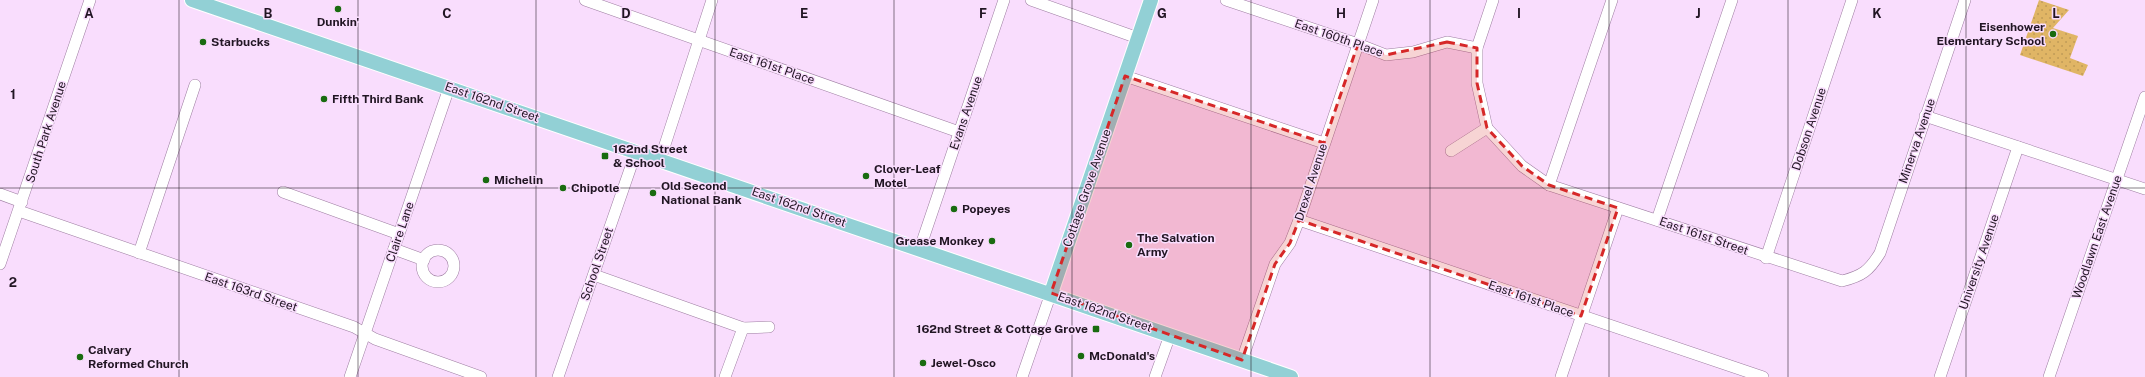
<svg xmlns="http://www.w3.org/2000/svg" width="2145" height="377" font-family="'Public Sans',sans-serif">
	<style>
		.park { fill: url(#park-dots) }
		.lines { fill: none; stroke-linecap: round; stroke-linejoin: round }
		.minor-casing { stroke: #9e7ea2; stroke-width: 12 }
		.major-casing { stroke: #fff; stroke-width: 16 }
		.minor { stroke: #fff; stroke-width: 11 }
		.major { stroke: #92d0d5; stroke-width: 14 }
		.marked { fill: #d62828; fill-opacity: 0.2; stroke: #d62828; stroke-width: 3; stroke-dasharray: 8 5; stroke-linejoin: round }
		.grid { fill: none; stroke: #211523; stroke-width: 1; stroke-opacity: 0.55 }
		.poi-dot { fill: #196b10; stroke: #f9ddfd; stroke-width: 1.5 }
		.labels { text-anchor: middle; stroke-width: 3; stroke-linejoin: round; paint-order: stroke }
		.poi-label { font-size: 12px; font-weight: bold; fill: #211523; stroke: #f9ddfd; text-anchor: start }
		.street-label { font-size: 12px; fill: #211523; stroke: #f9ddfd }
		.grid-label { font-size: 13px; text-anchor: middle; font-weight: bold; fill: #211523; stroke: #f9ddfd; stroke-width: 3; stroke-linejoin: round; paint-order: stroke }
	</style>
	<defs>
		<pattern id="park-dots" width="8" height="8" patternUnits="userSpaceOnUse"><rect width="8" height="8" fill="#e0b565"/><path d="M2 2h.1M6 6h.1" fill="none" stroke="#c09b57" stroke-width="1.8" stroke-linecap="round"/></pattern>
	</defs>
	<rect width="100%" height="100%" fill="#f9ddfd"/>
	<polygon class="park" points="2039,0 2069,10 2053,28 2078,36 2070,58 2088,65 2083,76 2020,55"/>
	<g class="lines">
		<defs>
			<g id="minor">
				<polyline points="585,0 959,132"/>
				<polyline points="1031,0 1138,38"/>
				<polyline points="1226,0 1358,44 1386,55 1413,52 1447,42 1477,48"/>
				<path d="M1493 0 1477 48V83L1487 128 1522 166 1549 185 1842 281C1862 276 1869 271 1880 253L1965 0"/>
				<polyline points="1125,76 1324,143"/>
				<polyline points="1925,116 2145,189"/>
				<polyline points="1451,151 1487,128"/>
				<polyline points="660,160 712,0"/>
				<polyline points="1549,185 1612,0"/>
				<polyline points="283,192 399,234"/>
				<polyline points="0,194 22,202"/>
				<polyline points="19,211 354,327 375,339 481,377"/>
				<polyline points="1299,220 1763,377"/>
				<polyline points="1657,220 1732,0"/>
				<polyline points="920,248 1004,0"/>
				<polyline points="394,249 424,260"/>
				<circle cx="438" cy="266" r="16"/>
				<polyline points="139,253 195,85"/>
				<polyline points="1766,258 1852,0"/>
				<polyline points="0,264 90,0"/>
				<polyline points="594,275 743,328 769,327"/>
				<polyline points="1242,360 1275,264 1290,243 1299,220 1373,0"/>
				<polyline points="350,377 449,88"/>
				<polyline points="558,377 636,152"/>
				<polyline points="725,377 743,328"/>
				<polyline points="1022,377 1051,293"/>
				<polyline points="1155,377 1170,335"/>
				<polyline points="1561,377 1618,208"/>
				<polyline points="1940,377 2018,147"/>
				<polyline points="2049,377 2145,97"/>
			</g>
			<g id="major">
				<polyline points="192,0 1291,377"/>
				<polyline points="1051,293 1151,0"/>
			</g>
		</defs>
		<use href="#minor" class="minor-casing"/>
		<use href="#major" class="major-casing"/>
		<use href="#minor" class="minor"/>
		<use href="#major" class="major"/>
	</g>
	<path class="marked" d="M1447 42 1477 48V83L1487 128 1522 166 1549 185 1618 208 1581 316 1299 220 1290 243 1275 264 1242 360 1051 293 1125 76 1324 143 1358 44 1386 55Z"/>
	<path class="grid" d="M179 0V377M358 0V377M536 0V377M715 0V377M894 0V377M1072 0V377M1251 0V377M1430 0V377M1609 0V377M1788 0V377M1966 0V377M0 188H2145"/>
	<g class="poi-dot">
		<circle cx="338" cy="9" r="4"/>
		<circle cx="2053" cy="34" r="4"/>
		<circle cx="203" cy="42" r="4"/>
		<circle cx="324" cy="99" r="4"/>
		<rect x="601" y="152" width="8" height="8" rx="2"/>
		<circle cx="866" cy="176" r="4"/>
		<circle cx="486" cy="180" r="4"/>
		<circle cx="563" cy="188" r="4"/>
		<circle cx="653" cy="193" r="4"/>
		<circle cx="954" cy="209" r="4"/>
		<circle cx="992" cy="241" r="4"/>
		<circle cx="1129" cy="245" r="4"/>
		<rect x="1092" y="325" width="8" height="8" rx="2"/>
		<circle cx="1081" cy="356" r="4"/>
		<circle cx="80" cy="357" r="4"/>
		<circle cx="923" cy="363" r="4"/>
	</g>
	<g class="labels">
		<g class="poi-label">
			<text x="338" y="26" text-anchor="middle">Dunkin'</text>
			<text x="2045" y="31" text-anchor="end">Eisenhower<tspan x="2045" dy="14">Elementary School</tspan></text>
			<text x="211" y="46">Starbucks</text>
			<text x="332" y="103">Fifth Third Bank</text>
			<text x="613" y="153">162nd Street<tspan x="613" dy="14">&amp; School</tspan></text>
			<text x="874" y="173">Clover-Leaf<tspan x="874" dy="14">Motel</tspan></text>
			<text x="494" y="184">Michelin</text>
			<text x="661" y="190">Old Second<tspan x="661" dy="14">National Bank</tspan></text>
			<text x="571" y="192">Chipotle</text>
			<text x="962" y="213">Popeyes</text>
			<text x="1137" y="242">The Salvation<tspan x="1137" dy="14">Army</tspan></text>
			<text x="984" y="245" text-anchor="end">Grease Monkey</text>
			<text x="1088" y="333" text-anchor="end">162nd Street &amp; Cottage Grove</text>
			<text x="88" y="354">Calvary<tspan x="88" dy="14">Reformed Church</tspan></text>
			<text x="1089" y="360">McDonald's</text>
			<text x="931" y="367">Jewel-Osco</text>
		</g>
		<g class="street-label">
			<text transform="translate(1339 38) rotate(19)" y="4">East 160th Place</text>
			<text transform="translate(772 66) rotate(19)" y="4">East 161st Place</text>
			<text transform="translate(492 102) rotate(19)" y="4">East 162nd Street</text>
			<text transform="translate(966 113) rotate(-71)" y="4">Evans Avenue</text>
			<text transform="translate(1809 129) rotate(-72)" y="4">Dobson Avenue</text>
			<text transform="translate(46 132) rotate(-72)" y="4">South Park Avenue</text>
			<text transform="translate(1917 141) rotate(-71)" y="4">Minerva Avenue</text>
			<text transform="translate(1311 182) rotate(-72)" y="4">Drexel Avenue</text>
			<text transform="translate(1087 188) rotate(-71)" y="4">Cottage Grove Avenue</text>
			<text transform="translate(799 207) rotate(19)" y="4">East 162nd Street</text>
			<text transform="translate(400 232) rotate(-71)" y="4">Claire Lane</text>
			<text transform="translate(1704 236) rotate(19)" y="4">East 161st Street</text>
			<text transform="translate(2097 237) rotate(-71)" y="4">Woodlawn East Avenue</text>
			<text transform="translate(1979 262) rotate(-71)" y="4">University Avenue</text>
			<text transform="translate(597 264) rotate(-71)" y="4">School Street</text>
			<text transform="translate(251 292) rotate(19)" y="4">East 163rd Street</text>
			<text transform="translate(1531 299) rotate(19)" y="4">East 161st Place</text>
			<text transform="translate(1105 312) rotate(19)" y="4">East 162nd Street</text>
		</g>
	</g>
	<g class="grid-label">
		<text x="89" y="18">A</text>
		<text x="268" y="18">B</text>
		<text x="447" y="18">C</text>
		<text x="626" y="18">D</text>
		<text x="804" y="18">E</text>
		<text x="983" y="18">F</text>
		<text x="1162" y="18">G</text>
		<text x="1341" y="18">H</text>
		<text x="1519" y="18">I</text>
		<text x="1698" y="18">J</text>
		<text x="1877" y="18">K</text>
		<text x="2056" y="18">L</text>
		<text x="13" y="99">1</text>
		<text x="13" y="287">2</text>
	</g>
</svg>
